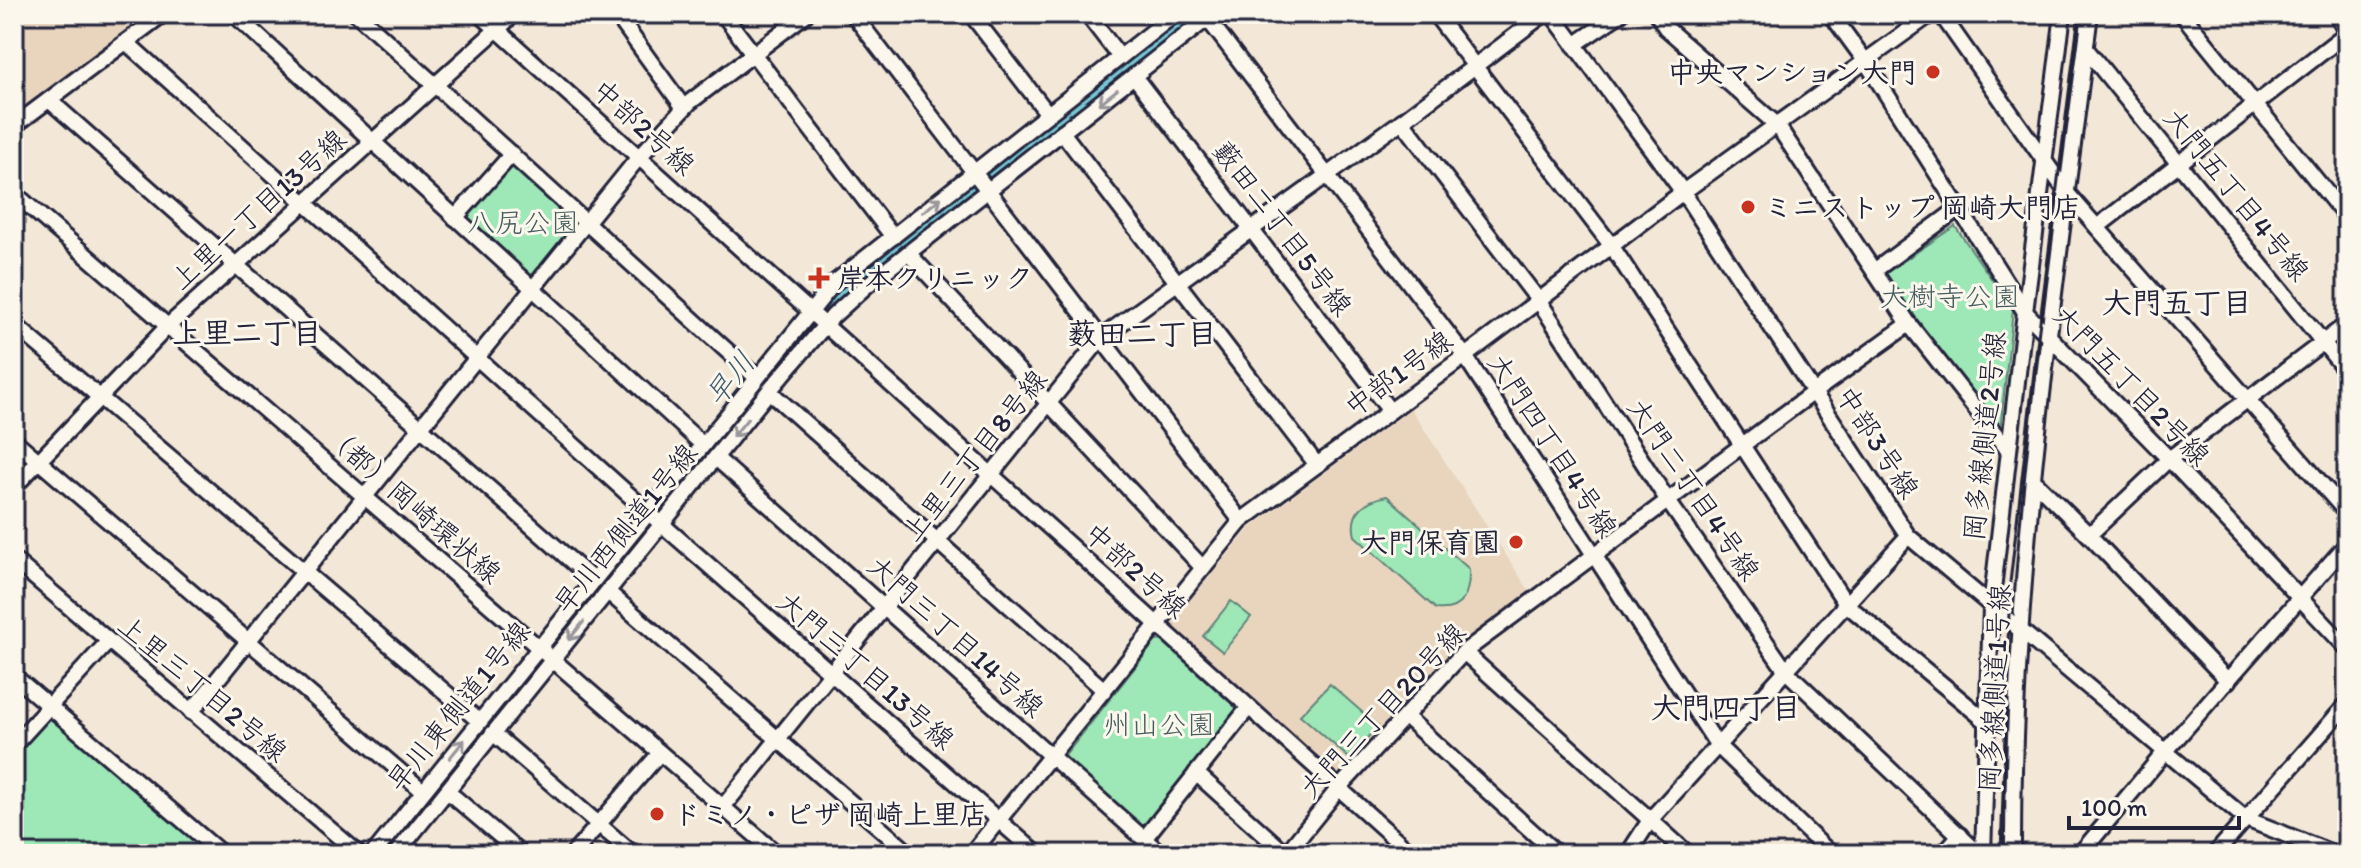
<svg xmlns="http://www.w3.org/2000/svg" width="2361" height="868" font-family="Itim,'Klee One',sans-serif">
	<style>
		.built { fill: #e9d5be }
		.green { fill: #9ee7b7; stroke: #608479; stroke-width: 2 }
		.lines { fill: none; stroke-linecap: round; stroke-linejoin: round }
		.river { stroke: #78c8d3; stroke-width: 20 }
		.minor-casing { stroke: #22223b; stroke-width: 20 }
		.minor { stroke: #fbf7ec; stroke-width: 14 }
		.rail { stroke: #22223b; stroke-width: 3 }
		.oneway { stroke: #99979c }
		.poi-dot { fill: #c8321e; stroke: #fbf7ec; stroke-width: 3 }
		.labels { text-anchor: middle; stroke-width: 6; stroke-linejoin: round; paint-order: stroke }
		.poi-label { font-size: 28px; font-weight: bold; fill: #22223b; stroke: #fbf7ec; text-anchor: start }
		.street-label { font-size: 28px; fill: #22223b; stroke: #fbf7ec }
		.park-label { font-size: 28px; fill: #475d60; stroke: #fbf7ec }
		.neighbourhood-label { font-size: 30px; font-weight: bold; fill: #22223b; stroke: #fbf7ec }
		.water-label { font-size: 30px; font-style: italic; fill: #405c70; stroke: #fbf7ec }
	</style>
	<rect width="100%" height="100%" fill="#f3e8d7"/>
	<filter id="ink" filterUnits="userSpaceOnUse"><feTurbulence type="fractalNoise" baseFrequency=".0125" numOctaves="2"/><feDisplacementMap in="SourceGraphic" scale="16" xChannelSelector="R" yChannelSelector="G"/><feConvolveMatrix kernelMatrix="1 2 1 2 8 2 1 2 1" color-interpolation-filters="sRGB"/></filter>
	<g filter="url(#ink)">
		<g class="built">
			<polygon points="16,14 154,14 14,119 14,15"/>
			<polygon points="1411,409 1530,592 1454,650 1340,776 1337,776 1170,625 1250,528"/>
		</g>
		<g class="green">
			<polygon points="513,162 578,221 578,225 533,280 464,219 463,213"/>
			<polygon points="1955,226 2013,310 2000,431 1911,316 1883,275"/>
			<path d="M1387 496 1469 569C1470 593 1463 612 1436 609L1355 536C1349 512 1365 500 1387 496Z"/>
			<polygon points="1231,601 1251,617 1223,652 1203,636"/>
			<polygon points="1164,640 1239,707 1239,711 1145,829 1139,828 1064,760 1064,757 1156,641"/>
			<polygon points="1330,684 1378,726 1349,758 1300,715"/>
			<polygon points="47,715 52,715 215,854 14,854 14,754"/>
		</g>
		<g class="lines">
			<polyline class="river" points="384,854 826,307 853,282 1194,14"/>
			<defs>
				<g id="minor">
					<polyline points="234,14 703,445"/>
					<polyline points="357,14 757,378"/>
					<polyline points="480,14 1412,854"/>
					<polyline points="616,14 684,108"/>
					<polyline points="723,14 893,237"/>
					<polyline points="853,14 1241,521"/>
					<polyline points="971,14 1048,114"/>
					<polyline points="1087,14 1120,57"/>
					<polyline points="1204,14 1465,356 1718,746 1831,854"/>
					<polyline points="1435,14 1611,245 1846,604 1986,721"/>
					<polyline points="1552,14 1683,192 1908,536 2246,819 2335,854"/>
					<polyline points="1657,14 1666,28 1777,125 1909,324 2008,450"/>
					<polyline points="1831,14 1866,62 2025,312 2169,459 2347,648"/>
					<polyline points="1941,14 2067,193 2347,513"/>
					<polyline points="2182,14 2347,218"/>
					<polyline points="2337,14 2347,33"/>
					<polyline points="126,42 648,512 1037,854"/>
					<polyline points="1574,45 1620,14"/>
					<polyline points="2086,49 2347,372"/>
					<polyline points="1134,76 1390,411"/>
					<polyline points="49,100 593,580"/>
					<polyline points="1402,121 1539,301 1668,501 1786,671 1979,854"/>
					<polyline points="14,126 163,14"/>
					<polyline points="1062,132 1317,465"/>
					<polyline points="14,193 777,854"/>
					<polyline points="455,218 512,154"/>
					<polyline points="2097,227 2347,33"/>
					<polyline points="908,253 1203,568"/>
					<polyline points="1874,271 1959,208"/>
					<polyline points="14,324 479,721"/>
					<polyline points="769,391 1104,690"/>
					<polyline points="14,440 423,791"/>
					<polyline points="716,458 1161,854"/>
					<polyline points="2033,480 2089,535 2228,681"/>
					<polyline points="14,487 168,326 514,14"/>
					<polyline points="2089,535 2169,459 2347,324"/>
					<polyline points="14,560 359,854"/>
					<polyline points="608,592 910,854"/>
					<polyline points="1464,652 1688,854"/>
					<polyline points="14,676 222,854"/>
					<polyline points="191,712 639,157 690,102 806,14"/>
					<polyline points="1406,717 1557,854"/>
					<polyline points="493,733 633,854"/>
					<polyline points="14,745 108,642"/>
					<polyline points="1196,773 1286,854"/>
					<polyline points="447,791 521,854"/>
					<polyline points="723,807 1102,337 1402,121 1544,14"/>
					<polyline points="1144,839 1249,707"/>
					<polyline points="373,854 834,283 1175,14"/>
					<polyline points="396,854 769,391 833,316 866,286 1213,14"/>
					<polyline points="573,854 660,753"/>
					<polyline points="971,854 1241,521 1465,356 1683,192 1931,14"/>
					<polyline points="1286,854 1339,788 1464,652 1814,392 1909,324"/>
					<polyline points="1628,854 1650,820 1908,536"/>
					<polyline points="1943,854 1960,835"/>
					<polyline points="1983,854 1991,607 2025,312 2063,14"/>
					<path d="M2013 854C2012 573 2054 293 2090 14"/>
					<polyline points="2080,854 2165,752 2347,544"/>
					<polyline points="2215,854 2347,704"/>
				</g>
			</defs>
			<use href="#minor" class="minor-casing"/>
			<use href="#minor" class="minor"/>
			<polyline class="rail" points="2001,854 2010,583 2038,337 2079,14"/>
		</g>
		<defs><path id="oneway-shaft" d="M-6 0H5M1.5-3L5.5 0L1.5 3" fill="none" stroke-width="1.6" stroke-linecap="round" stroke-linejoin="round" transform="scale(2)"/></defs>
		<g class="oneway">
			<use href="#oneway-shaft" transform="translate(1108 97) rotate(142)"/>
			<use href="#oneway-shaft" transform="translate(932 205) rotate(-39)"/>
			<use href="#oneway-shaft" transform="translate(740 428) rotate(129)"/>
			<use href="#oneway-shaft" transform="translate(576 631) rotate(129)"/>
			<use href="#oneway-shaft" transform="translate(457 749) rotate(-51)"/>
		</g>
	</g>
	<g class="poi-dot">
		<circle cx="1933" cy="72" r="8"/>
		<circle cx="1748" cy="207" r="8"/>
		<path d="M815 266h8v8h8v8h-8v8h-8v-8h-8v-8h8z"/>
		<circle cx="1516" cy="542" r="8"/>
		<circle cx="657" cy="814" r="8"/>
	</g>
	<g class="labels">
		<g class="poi-label">
			<text x="1917" y="82" text-anchor="end">中央マンション大門</text>
			<text x="1764" y="217">ミニストップ 岡崎大門店</text>
			<text x="837" y="288">岸本クリニック</text>
			<text x="1500" y="552" text-anchor="end">大門保育園</text>
			<text x="673" y="824">ドミノ・ピザ 岡崎上里店</text>
		</g>
		<g class="street-label">
			<text transform="translate(644 127) rotate(42)" y="10">中部2号線</text>
			<text transform="translate(2237 194) rotate(51)" y="10">大門五丁目4号線</text>
			<text transform="translate(258 209) rotate(-42)" y="10">上里一丁目13号線</text>
			<text transform="translate(1283 228) rotate(53)" y="10">藪田二丁目5号線</text>
			<text transform="translate(1398 373) rotate(-36)" y="10">中部1号線</text>
			<text transform="translate(2132 385) rotate(46)" y="10">大門五丁目2号線</text>
			<text transform="translate(1984 436) rotate(-84)" y="10">岡多線側道2号線</text>
			<text transform="translate(1878 442) rotate(57)" y="10">中部3号線</text>
			<text transform="translate(1553 445) rotate(57)" y="10">大門四丁目4号線</text>
			<text transform="translate(974 455) rotate(-51)" y="10">上里三丁目8号線</text>
			<text transform="translate(1694 489) rotate(56)" y="10">大門二丁目4号線</text>
			<text transform="translate(413 504) rotate(41)" y="10">（都）岡崎環状線</text>
			<text transform="translate(625 528) rotate(-51)" y="10">早川西側道1号線</text>
			<text transform="translate(1136 570) rotate(42)" y="10">中部2号線</text>
			<text transform="translate(956 636) rotate(42)" y="10">大門三丁目14号線</text>
			<text transform="translate(866 670) rotate(41)" y="10">大門三丁目13号線</text>
			<text transform="translate(203 688) rotate(40)" y="10">上里三丁目2号線</text>
			<text transform="translate(1994 688) rotate(-87)" y="10">岡多線側道1号線</text>
			<text transform="translate(458 706) rotate(-51)" y="10">早川東側道1号線</text>
			<text transform="translate(1382 710) rotate(-47)" y="10">大門三丁目20号線</text>
		</g>
		<g class="park-label">
			<text x="523" y="232">八尻公園</text>
			<text x="1950" y="306">大樹寺公園</text>
			<text x="1159" y="734">州山公園</text>
		</g>
		<g class="neighbourhood-label">
			<text x="2177" y="313">大門五丁目</text>
			<text x="247" y="343">上里二丁目</text>
			<text x="1142" y="344">薮田二丁目</text>
			<text x="1726" y="718">大門四丁目</text>
		</g>
		<g class="water-label">
			<text transform="translate(730 379) rotate(-51)" y="10">早川</text>
		</g>
	</g>
	<rect width="2361" height="868" fill="none" stroke="#fbf7ec" stroke-width="48"/>
	<rect x="24" y="24" width="2313" height="820" fill="none" stroke="#22223b" stroke-width="3" filter="url(#ink)"/>
	<path d="M2069 816v12h170v-12" fill="none" stroke="#22223b" stroke-width="4"/>
	<text x="2081" y="816" font-size="24" fill="#22223b" stroke="#fbf7ec" stroke-width="6" paint-order="stroke">100 m</text>
</svg>
